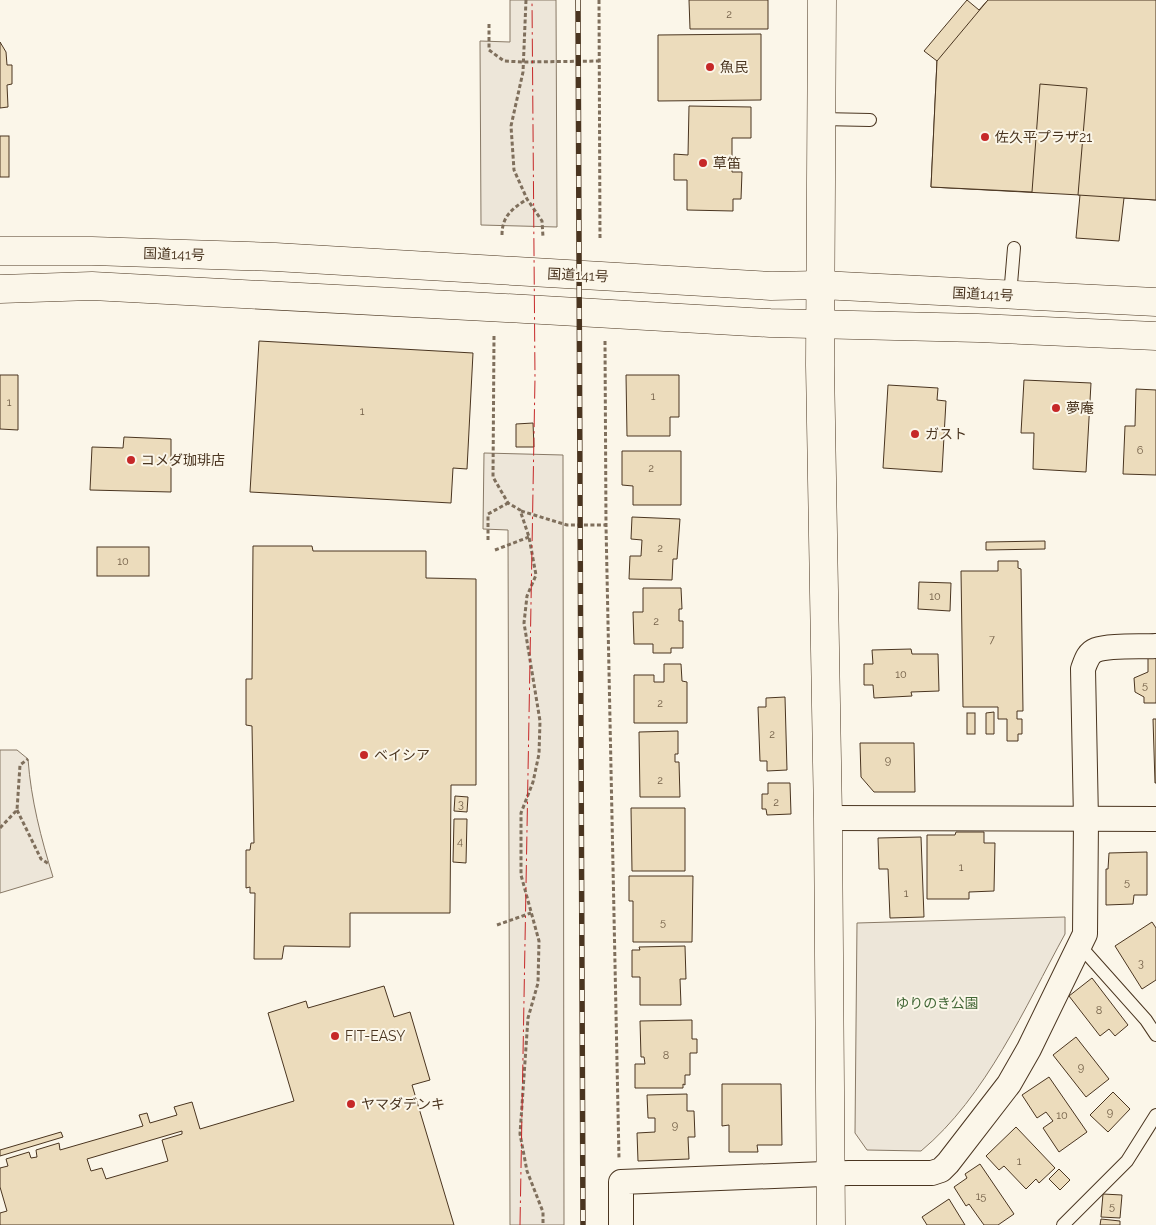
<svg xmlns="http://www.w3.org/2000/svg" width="1156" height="1225" font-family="Raleway,'Noto Sans JP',sans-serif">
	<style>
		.green { fill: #ede6d9; stroke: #887966 }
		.building { fill: #ecdcbc; stroke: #4a3520; fill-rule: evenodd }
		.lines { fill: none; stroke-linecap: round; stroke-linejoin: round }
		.lane-casing { stroke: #4a3520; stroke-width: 14 }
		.street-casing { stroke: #4a3520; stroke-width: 26 }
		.secondary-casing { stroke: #4a3520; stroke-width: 29 }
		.highway-casing { stroke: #4a3520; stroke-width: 29 }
		.path { stroke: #7f6f5c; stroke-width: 3; stroke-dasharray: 4 2.5; stroke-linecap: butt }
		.lane { stroke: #fbf6e9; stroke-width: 12 }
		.street { stroke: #fbf6e9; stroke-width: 24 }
		.secondary { stroke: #fbf6e9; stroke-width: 28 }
		.highway { stroke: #fbf6e9; stroke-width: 28 }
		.rail-casing { stroke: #4a3520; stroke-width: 5.5 }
		.rail { stroke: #fbf6e9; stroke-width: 4; stroke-dasharray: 11; stroke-linecap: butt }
		.power { stroke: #c62828; stroke-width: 1; stroke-dasharray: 18 4 2.5 4; stroke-linecap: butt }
		.poi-dot { fill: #c62828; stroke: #fbf6e9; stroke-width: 2 }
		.labels { text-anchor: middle; stroke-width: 4; stroke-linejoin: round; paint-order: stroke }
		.number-label { font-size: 11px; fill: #725f47 }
		.poi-label { font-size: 14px; fill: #4a3520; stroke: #fbf6e9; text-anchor: start }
		.street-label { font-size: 14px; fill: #4a3520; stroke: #fbf6e9 }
		.park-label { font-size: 14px; fill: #436837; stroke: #fbf6e9 }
	</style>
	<rect width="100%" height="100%" fill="#fbf6e9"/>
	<g class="green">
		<polygon points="510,0 556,0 557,227 481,225 480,41 510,42"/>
		<polygon points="484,453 563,455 564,1225 510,1225 508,530 483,529"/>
		<path d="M0 750H17L28 759C31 800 41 838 53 877L0 893Z"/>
		<path d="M1065 917V934C1025 1007 986 1097 921 1151L867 1150 855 1133 857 923Z"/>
	</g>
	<g class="building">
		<polygon points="689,0 768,0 768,29 690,29"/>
		<polygon points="967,0 979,10 988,0 1156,0 1156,200 1124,198 1119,241 1076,238 1080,195 931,187 937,61 924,51"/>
		<polygon points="988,0 1156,0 1156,200 1078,195 1087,88 1040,84 1032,192 931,187 937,61"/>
		<polygon points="761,34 761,100 658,101 658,35"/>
		<polygon points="0,42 6,52 7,65 12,65 12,84 7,85 8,107 0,108"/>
		<polygon points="689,106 751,107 751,138 732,138 732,172 742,172 741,199 733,199 733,211 687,210 687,180 674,180 674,154 688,155"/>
		<rect x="0" y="136" width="9" height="41"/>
		<polygon points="259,341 473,353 467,469 453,468 451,503 250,492"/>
		<polygon points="0,375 18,375 18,430 0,429"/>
		<polygon points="626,375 679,375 679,417 670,417 670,436 627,436"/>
		<polygon points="1024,380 1091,383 1086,472 1033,469 1034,433 1021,433"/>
		<polygon points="888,385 938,388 937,400 946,401 942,472 883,468"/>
		<polygon points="1136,389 1156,390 1156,475 1123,474 1125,426 1135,426"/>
		<polygon points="533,423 534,447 516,447 516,424"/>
		<polygon points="124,437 171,439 171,492 90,490 92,447 123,448"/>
		<polygon points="622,451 681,451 681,505 633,505 633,486 622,485"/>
		<polygon points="632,517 680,519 677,559 673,559 672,580 629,579 630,556 641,556 642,540 631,539"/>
		<polygon points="1045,541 1045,549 986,550 986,542"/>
		<polygon points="253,546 312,546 313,551 426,551 426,578 476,579 476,785 451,785 450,913 350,913 350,947 284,946 282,959 254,959 255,893 250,893 250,887 246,888 246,850 250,850 251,843 254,843 252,726 246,725 246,679 252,679"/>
		<rect x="97" y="547" width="52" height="29"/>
		<polygon points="998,561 1018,561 1018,568 1021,569 1023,711 1017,711 1017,719 1022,719 1022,734 1018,734 1018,741 1007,741 1007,719 998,719 998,707 963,707 961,571 998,571"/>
		<polygon points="919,582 951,583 950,611 918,609"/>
		<polygon points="643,588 681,588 682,609 679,609 679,621 683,621 683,648 671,648 671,653 653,653 653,644 634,644 633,612 643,612"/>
		<polygon points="911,649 912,654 938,654 939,691 911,692 912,696 874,698 873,685 864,685 864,664 873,664 872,650"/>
		<polygon points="1148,658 1156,658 1156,703 1144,703 1144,697 1135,692 1134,678 1148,672"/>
		<polygon points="664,664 681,664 682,681 687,682 687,723 634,723 634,675 654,675 654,682 664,682"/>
		<polygon points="785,697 787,770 767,771 767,761 760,761 758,707 766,707 766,698"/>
		<polygon points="994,712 994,734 986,734 986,713"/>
		<rect x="967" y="713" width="8" height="21"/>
		<polygon points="1153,719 1156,719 1156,783 1155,783"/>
		<polygon points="678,731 678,754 675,754 675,762 679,762 680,797 640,797 639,732"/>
		<polygon points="860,743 914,743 915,792 874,792 861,777"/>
		<polygon points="768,783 790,783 791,814 767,815 766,809 762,809 762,794 768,794"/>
		<polygon points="455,796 468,797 467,812 454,811"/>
		<polygon points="631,808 685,808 685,871 632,871"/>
		<polygon points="454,819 467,819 466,863 453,862"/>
		<polygon points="956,832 984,832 984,843 995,843 994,891 969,892 969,899 927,899 927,835 955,835"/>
		<polygon points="921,837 924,917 890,918 888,869 879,869 878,838"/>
		<polygon points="1147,852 1147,895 1134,895 1133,904 1106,905 1106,869 1108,869 1109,853"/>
		<polygon points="629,876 693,876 692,942 633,942 633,901 629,901"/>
		<polygon points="1152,922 1156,928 1156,980 1142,989 1115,946"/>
		<polygon points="685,946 686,979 680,979 681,1005 640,1005 640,977 632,977 632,950 640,950 639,947"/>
		<polygon points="1092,978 1128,1025 1115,1036 1109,1029 1100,1036 1069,996"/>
		<path d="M384 986 394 1017 410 1012 430 1080 412 1085 454 1225H0V1213L7 1211 0 1187V1168L8 1166 6 1159 29 1152 31 1158 37 1157 36 1150 59 1143 60 1150 143 1126 139 1115 147 1113 150 1123 177 1115 174 1107 192 1102 200 1129 294 1101 268 1013 306 1001 308 1008ZM182 1131V1134L162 1140 168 1161 106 1179 102 1168 91 1171 87 1159Z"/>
		<polygon points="692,1020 692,1039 697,1039 697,1053 690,1053 690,1075 685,1075 685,1085 683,1084 683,1088 635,1088 635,1064 645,1064 644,1057 641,1057 640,1021"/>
		<polygon points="1076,1037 1109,1079 1086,1097 1053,1055"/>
		<polygon points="1049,1077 1087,1132 1059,1152 1043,1128 1053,1121 1046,1112 1037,1118 1022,1095"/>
		<polygon points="722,1084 781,1084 782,1145 757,1145 758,1152 729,1152 729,1125 722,1126"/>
		<polygon points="1113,1092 1130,1109 1108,1132 1090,1115"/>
		<polygon points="687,1094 687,1111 694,1111 695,1137 688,1137 689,1159 638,1161 637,1133 655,1132 655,1118 648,1118 647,1095"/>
		<polygon points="1016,1127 1055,1168 1039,1183 1036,1179 1026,1189 1004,1166 999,1170 986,1156"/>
		<polygon points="61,1132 63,1137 0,1156 0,1150"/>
		<polygon points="980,1164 1014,1214 998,1225 984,1225 969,1204 966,1206 954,1187 967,1178 965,1174"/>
		<polygon points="1059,1169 1070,1180 1060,1190 1049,1179"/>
		<polygon points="1103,1194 1122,1195 1120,1218 1101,1217"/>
		<polygon points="949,1199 965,1225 927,1225 922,1217"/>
		<polygon points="1101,1219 1120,1221 1120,1225 1100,1225"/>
	</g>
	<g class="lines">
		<defs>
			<g id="lane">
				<polyline points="821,119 870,120"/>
				<polyline points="1010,296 1014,248"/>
				<polyline points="1080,946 1146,1020 1156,1035"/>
				<polyline points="1063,1225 1127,1161 1156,1115"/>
			</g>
			<g id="street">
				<polyline points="828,818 1156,819"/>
				<path d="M621 1225V1182L849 1173H932L941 1170 948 1163 1009 1084 1029 1049 1085 934 1086 820 1083 669C1086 661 1088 653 1096 650 1109 645 1141 647 1156 646"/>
			</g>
			<polyline id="secondary" points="822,0 820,365 828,818 831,1225"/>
			<g id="highway">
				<polyline points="0,251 92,251 275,257 771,286 821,285 1156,302"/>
				<polyline points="0,289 92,286 525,309 770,323 978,328 1156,336"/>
			</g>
		</defs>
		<use href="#lane" class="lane-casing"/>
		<use href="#street" class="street-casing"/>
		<use href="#secondary" class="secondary-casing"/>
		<use href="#highway" class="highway-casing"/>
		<g class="path">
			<polyline points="526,0 523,72 511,126 514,170 527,199 542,221 543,237"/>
			<polyline points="599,0 600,239"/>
			<polyline points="489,24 489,50 504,61 523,62 599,61"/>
			<path d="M502 235C502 216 512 209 527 199"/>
			<polyline points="494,336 493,477 508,503 520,510 529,537 536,575 527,596 524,623 540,721 539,754 533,782 521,813 521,875 539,941 538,983 528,1018 520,1134 527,1171 543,1212 543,1225"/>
			<polyline points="605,341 606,525 619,1159"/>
			<polyline points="521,511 567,525 606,525"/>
			<polyline points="488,540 488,514 508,503"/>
			<polyline points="495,550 529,537"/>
			<polyline points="17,810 41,859 49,864"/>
			<polyline points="0,828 17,810 20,765 28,759"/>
			<polyline points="497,925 531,913"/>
		</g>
		<use href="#lane" class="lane"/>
		<use href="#street" class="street"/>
		<use href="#secondary" class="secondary"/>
		<use href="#highway" class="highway"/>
		<defs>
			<polyline id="rail" points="578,0 583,1225"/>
		</defs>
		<use href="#rail" class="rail-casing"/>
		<use href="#rail" class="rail"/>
		<polyline class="power" points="520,1225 535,378 532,0"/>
	</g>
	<g class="poi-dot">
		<circle cx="710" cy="67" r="5"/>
		<circle cx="985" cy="137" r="5"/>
		<circle cx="703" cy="163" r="5"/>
		<circle cx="1056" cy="408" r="5"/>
		<circle cx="915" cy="434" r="5"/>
		<circle cx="131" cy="460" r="5"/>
		<circle cx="364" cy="755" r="5"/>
		<circle cx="335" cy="1036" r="5"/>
		<circle cx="351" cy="1104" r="5"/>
	</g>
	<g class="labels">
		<g class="number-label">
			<text x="729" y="18">2</text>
			<text x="653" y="400">1</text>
			<text x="9" y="406">1</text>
			<text x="362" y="415">1</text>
			<text x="1140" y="454">6</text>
			<text x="651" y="472">2</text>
			<text x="660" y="552">2</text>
			<text x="123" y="565">10</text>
			<text x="935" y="600">10</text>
			<text x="656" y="625">2</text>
			<text x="992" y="643">7</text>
			<text x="901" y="678">10</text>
			<text x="1145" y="689">5</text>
			<text x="660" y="707">2</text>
			<text x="772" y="738">2</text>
			<text x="888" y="764">9</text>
			<text x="660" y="784">2</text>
			<text x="776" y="806">2</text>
			<text x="461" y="808">3</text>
			<text x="460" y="845">4</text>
			<text x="961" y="871">1</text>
			<text x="1127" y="886">5</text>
			<text x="906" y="897">1</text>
			<text x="663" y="926">5</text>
			<text x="1141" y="967">3</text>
			<text x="1099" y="1014">8</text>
			<text x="666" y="1059">8</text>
			<text x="1081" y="1071">9</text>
			<text x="1110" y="1116">9</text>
			<text x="1062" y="1119">10</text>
			<text x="675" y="1129">9</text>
			<text x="1019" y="1165">1</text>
			<text x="981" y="1200">15</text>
			<text x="1112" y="1210">5</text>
		</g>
		<g class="poi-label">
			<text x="720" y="72">魚民</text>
			<text x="995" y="142">佐久平プラザ21</text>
			<text x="713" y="168">草笛</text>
			<text x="1066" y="413">夢庵</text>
			<text x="925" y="439">ガスト</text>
			<text x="141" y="465">コメダ珈琲店</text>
			<text x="374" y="760">ベイシア</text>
			<text x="345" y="1041">FIT-EASY</text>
			<text x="361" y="1109">ヤマダデンキ</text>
		</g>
		<g class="street-label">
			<text transform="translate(174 254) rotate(2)" y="5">国道141号</text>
			<text transform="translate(578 275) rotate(3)" y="5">国道141号</text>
			<text transform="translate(983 294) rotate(3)" y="5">国道141号</text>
		</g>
		<g class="park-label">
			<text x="937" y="1008">ゆりのき公園</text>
		</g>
	</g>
</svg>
